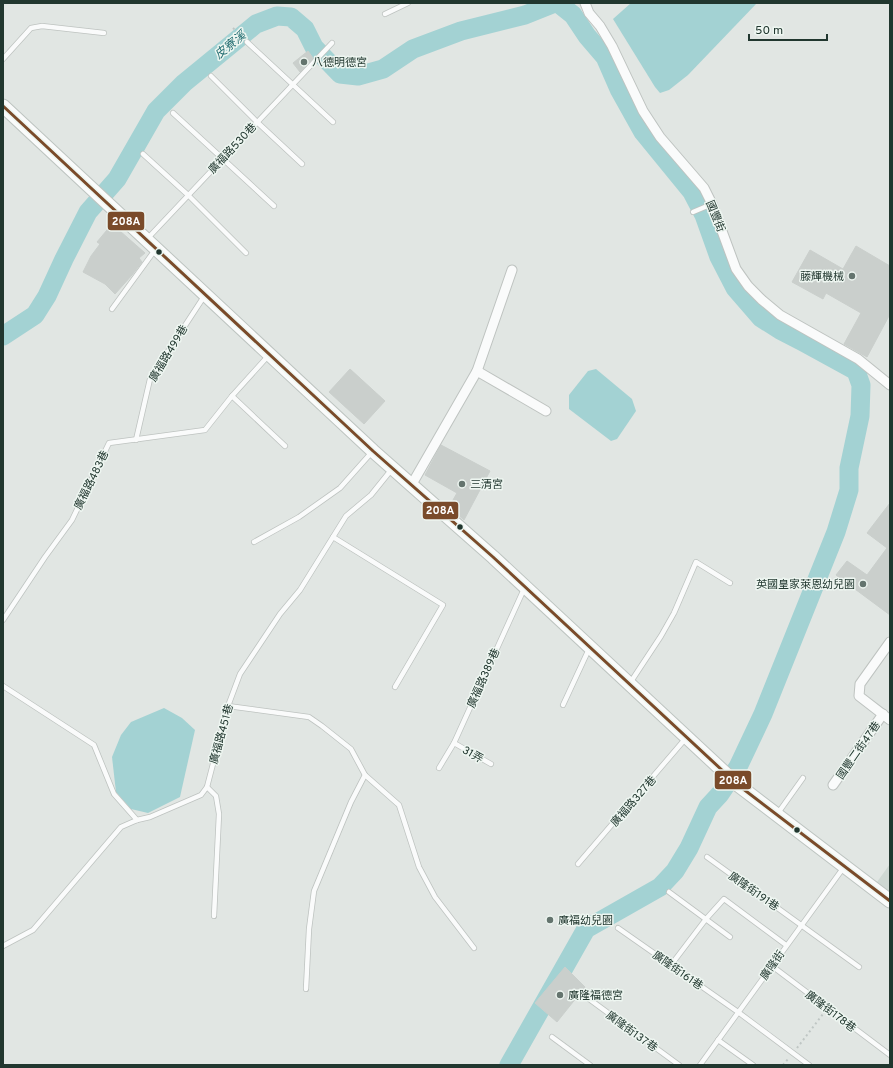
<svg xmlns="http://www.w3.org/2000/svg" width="893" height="1068" font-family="Overpass,'Noto Sans TC',sans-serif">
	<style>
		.built { fill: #cfd8d3 }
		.water { fill: #a3d2d3 }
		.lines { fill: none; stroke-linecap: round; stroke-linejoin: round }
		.river { stroke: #a3d2d3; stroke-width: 19 }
		.building { fill: #cacfcc; stroke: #cacfcc }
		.lane-casing { stroke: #bec3c0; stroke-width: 6 }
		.street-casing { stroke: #bec3c0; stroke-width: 11 }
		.secondary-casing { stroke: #bdc4c0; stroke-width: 15 }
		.path { stroke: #bfc6c4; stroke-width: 2; stroke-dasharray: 2 3; stroke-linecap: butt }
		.lane { stroke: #fafbfb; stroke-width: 4.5 }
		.street { stroke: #fafbfb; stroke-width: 9 }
		.secondary { stroke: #fafbfb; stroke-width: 13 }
		.bus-1-casing { stroke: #eef6f1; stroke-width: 6 }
		.bus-1 { stroke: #7a4b2a; stroke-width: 3 }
		.poi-dot { fill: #64746e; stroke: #eef6f1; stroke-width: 1.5 }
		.bus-dot { fill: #21372f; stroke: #eef6f1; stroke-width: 1.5 }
		.labels { text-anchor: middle; stroke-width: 3; stroke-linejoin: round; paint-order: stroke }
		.poi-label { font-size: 11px; fill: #21372f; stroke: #eef6f1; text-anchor: start }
		.street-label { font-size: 11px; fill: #21372f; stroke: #eef6f1 }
		.water-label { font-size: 12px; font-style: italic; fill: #1f6b6f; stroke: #eef6f1 }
		.line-badge { stroke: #eef6f1; stroke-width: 1.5 }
		.badge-label { font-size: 11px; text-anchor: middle; font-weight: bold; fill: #fff }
	</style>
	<rect width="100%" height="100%" fill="#e1e6e3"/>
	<polygon class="built" points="890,864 890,892 877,882"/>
	<g class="water">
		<polygon points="631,3 757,3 688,75 669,90 660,93 655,87 613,19"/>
		<polygon points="596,369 632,399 636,411 617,439 611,441 569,409 569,395 588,371"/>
		<polygon points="164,708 182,718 195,730 180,797 148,813 131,809 116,792 112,757 121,735 131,722"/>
	</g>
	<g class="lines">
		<g class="river">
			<polyline points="3,336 35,315 47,296 64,259 88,212 117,179 156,111 184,83 256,24 277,16 291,17 305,29 314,47 340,74 358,76 383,69 413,49 461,31 525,15 555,3"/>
			<polyline points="509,1065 586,929 660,887 675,871 689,848 708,807 720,794 738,767 763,714 836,532 849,490 849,468 860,416 861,385 856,371 803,342 780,330 761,318 735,288 719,257 704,215 692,192 643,132 619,89 605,57 587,36 573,15 558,3"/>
		</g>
	</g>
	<g class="building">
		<polygon points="308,51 313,58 300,72 293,63"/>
		<polygon points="112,224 145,253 139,258 142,262 132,275 115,294 105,284 83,272 91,256 100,244 97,242"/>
		<polygon points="856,246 890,266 890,314 867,357 844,344 861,313 826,293 823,299 792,282 810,250 843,269"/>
		<polygon points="350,369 385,401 364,424 329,392"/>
		<polygon points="441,445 490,471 464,520 449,507 457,493 425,475"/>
		<polygon points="890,503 890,615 836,575 847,561 867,575 887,548 867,533"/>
		<polygon points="565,967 585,987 557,1022 535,1003"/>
	</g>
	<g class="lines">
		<defs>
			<g id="lane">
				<polyline points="385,14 408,3"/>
				<polyline points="247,42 333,122"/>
				<polyline points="3,59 31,28 42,26 104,33"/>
				<polyline points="211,76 257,122 302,164"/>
				<polyline points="173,113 274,206"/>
				<polyline points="143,154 188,195 246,253"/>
				<polyline points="693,212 712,204"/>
				<polyline points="148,238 332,43"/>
				<polyline points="112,309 155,250"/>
				<polyline points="232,396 285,446"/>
				<polyline points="136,440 150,379 205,295"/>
				<polyline points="333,537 443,605 395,687"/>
				<polyline points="254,542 299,517 340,488 372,452"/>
				<polyline points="3,620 45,557 72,520 109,443 205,430 232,396 269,355"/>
				<polyline points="630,683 661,636 674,613 696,562 730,583"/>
				<polyline points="3,686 94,745 114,794 137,820"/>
				<polyline points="563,705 589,649"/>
				<polyline points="228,706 309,717 322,726 351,749 365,775 399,805 419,867 435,897 474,948"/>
				<polyline points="454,743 491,764"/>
				<polyline points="439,768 454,743 524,589"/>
				<polyline points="207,787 216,796 219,814 214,916"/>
				<polyline points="778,813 803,778"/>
				<polyline points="707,857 859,967"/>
				<polyline points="578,864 686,738"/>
				<polyline points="669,892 730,937"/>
				<polyline points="618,928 738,1012 809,1065"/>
				<polyline points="3,946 33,930 121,827 137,820 150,817 201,795 207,787 228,706 240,674 280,614 300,590 346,516 371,495 392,469"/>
				<polyline points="671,965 706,919 724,899 786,945"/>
				<polyline points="772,966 890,1055"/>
				<polyline points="306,989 309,929 314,891 351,802 365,775"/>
				<polyline points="585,996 679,1065"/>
				<polyline points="552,1037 590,1065"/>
				<polyline points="718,1040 753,1065"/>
				<polyline points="700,1065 844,867"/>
			</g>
			<g id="street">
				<polyline points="585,3 589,13 600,26 612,46 643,111 660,137 704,188 712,204 736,269 748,286 762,300 780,315 858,359 890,385"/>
				<polyline points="477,371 546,411"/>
				<polyline points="412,484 477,371 512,270"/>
				<polyline points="890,642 860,684 859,696 890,720"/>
				<polyline points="833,785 883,714"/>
			</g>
			<polyline id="secondary" points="3,106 373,451 493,557 738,785 890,901"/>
		</defs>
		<use href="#lane" class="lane-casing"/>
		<use href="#street" class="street-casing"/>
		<use href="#secondary" class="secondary-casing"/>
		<g class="path">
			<polyline points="233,28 242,37"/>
			<polyline points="797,1048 823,1014"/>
			<polyline points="783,1065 789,1058"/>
		</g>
		<use href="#lane" class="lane"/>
		<use href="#street" class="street"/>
		<use href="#secondary" class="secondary"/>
		<defs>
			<polyline id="bus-1" points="3,106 373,451 493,557 738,785 890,901"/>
		</defs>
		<use href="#bus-1" class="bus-1-casing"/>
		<use href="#bus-1" class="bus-1"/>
	</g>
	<g class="poi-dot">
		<circle cx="304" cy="62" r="4"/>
		<circle cx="852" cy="276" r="4"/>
		<circle cx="462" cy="484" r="4"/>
		<circle cx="863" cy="584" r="4"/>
		<circle cx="550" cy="920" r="4"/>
		<circle cx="560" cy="995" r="4"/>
	</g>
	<g class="bus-dot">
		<circle cx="159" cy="252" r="3.5"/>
		<circle cx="460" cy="527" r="3.5"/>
		<circle cx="797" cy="830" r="3.5"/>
	</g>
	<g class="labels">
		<g class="poi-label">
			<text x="312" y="66">八德明德宮</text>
			<text x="844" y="280" text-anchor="end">藤輝機械</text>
			<text x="470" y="488">三清宮</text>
			<text x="855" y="588" text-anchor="end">英國皇家萊恩幼兒園</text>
			<text x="558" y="924">廣福幼兒園</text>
			<text x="568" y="999">廣隆福德宮</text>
		</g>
		<g class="street-label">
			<text transform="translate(232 148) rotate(-47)" y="4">廣福路530巷</text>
			<text transform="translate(716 216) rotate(68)" y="4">國豐街</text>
			<text transform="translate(168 353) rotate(-59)" y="4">廣福路499巷</text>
			<text transform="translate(91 480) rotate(-64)" y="4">廣福路483巷</text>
			<text transform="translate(483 678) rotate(-66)" y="4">廣福路389巷</text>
			<text transform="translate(221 734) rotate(-75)" y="4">廣福路451巷</text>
			<text transform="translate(858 750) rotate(-55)" y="4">國豐二街47巷</text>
			<text transform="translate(473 754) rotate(30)" y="4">31弄</text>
			<text transform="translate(633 801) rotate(-49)" y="4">廣福路327巷</text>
			<text transform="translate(754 891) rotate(35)" y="4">廣隆街191巷</text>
			<text transform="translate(772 965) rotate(-55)" y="4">廣隆街</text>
			<text transform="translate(678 970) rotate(35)" y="4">廣隆街161巷</text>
			<text transform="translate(831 1011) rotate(37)" y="4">廣隆街178巷</text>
			<text transform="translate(632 1031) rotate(36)" y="4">廣隆街137巷</text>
		</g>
		<g class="water-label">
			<text transform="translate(230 45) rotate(-39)" y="4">皮寮溪</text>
		</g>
	</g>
	<g class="line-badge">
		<rect x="107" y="211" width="38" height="20" rx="4" fill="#7a4b2a"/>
		<rect x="422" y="501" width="37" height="19" rx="4" fill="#7a4b2a"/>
		<rect x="714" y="770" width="38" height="20" rx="4" fill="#7a4b2a"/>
	</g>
	<g class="badge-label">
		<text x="126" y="225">208A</text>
		<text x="440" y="514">208A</text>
		<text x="733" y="784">208A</text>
	</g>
	<rect width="893" height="1068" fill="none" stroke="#21372f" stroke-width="8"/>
	<path d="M749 34v6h78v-6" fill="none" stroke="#21372f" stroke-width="2"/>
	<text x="755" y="34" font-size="12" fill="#21372f" stroke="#eef6f1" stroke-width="3" paint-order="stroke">50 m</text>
</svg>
